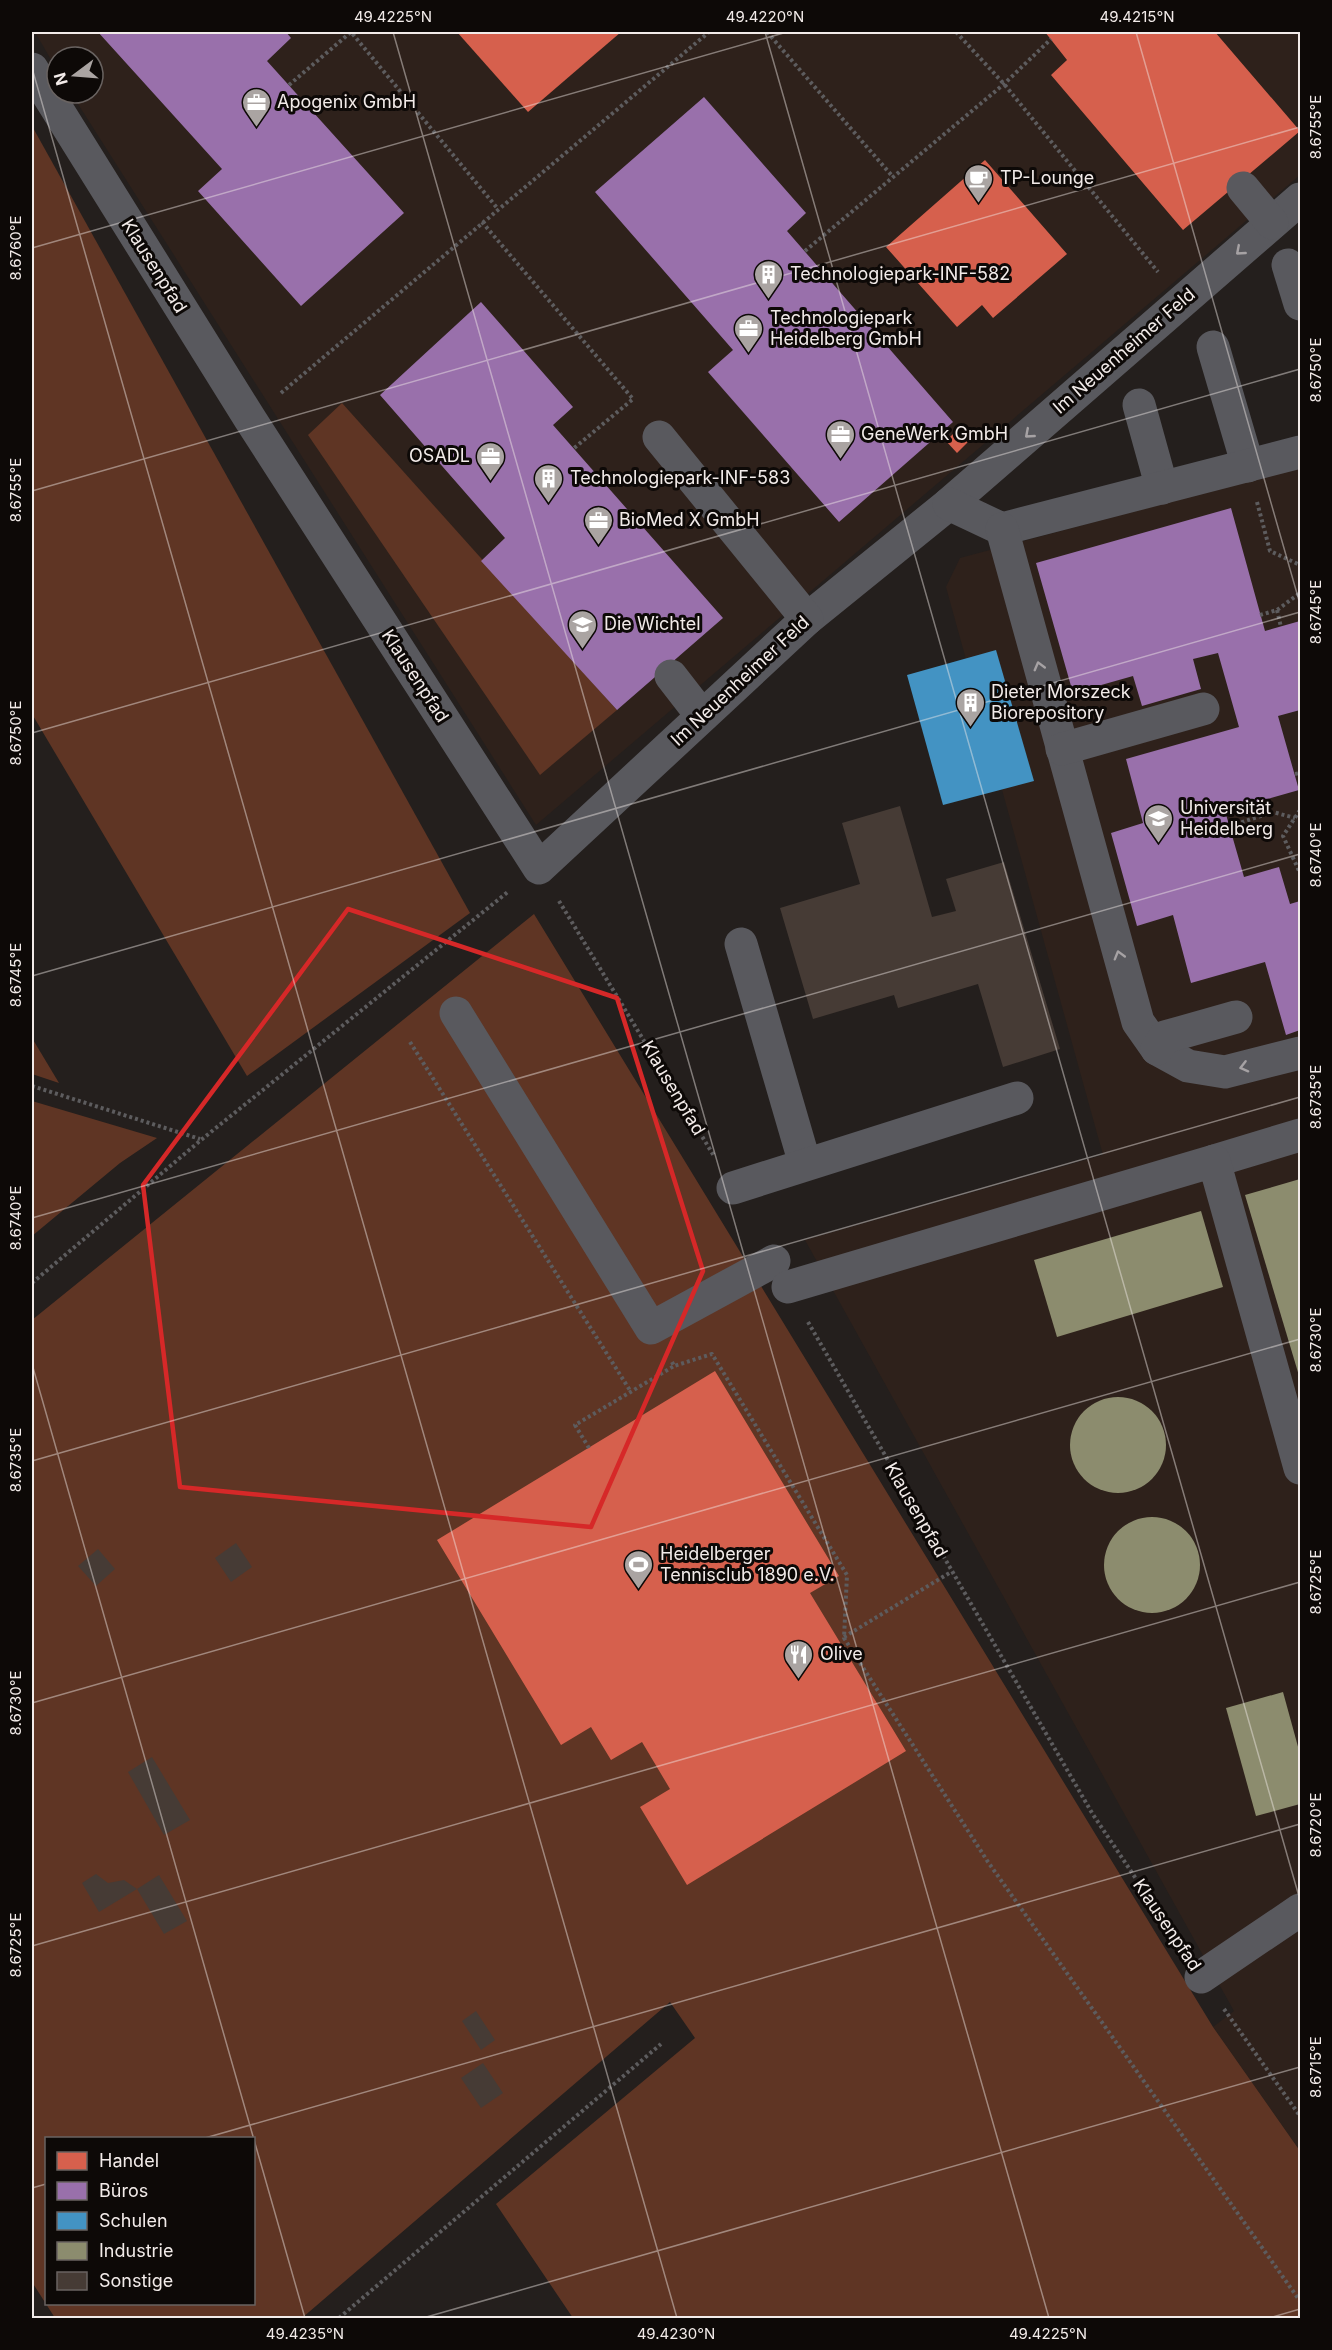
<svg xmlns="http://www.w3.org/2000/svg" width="1332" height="2350" font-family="Inter,sans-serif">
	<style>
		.built { fill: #2e211b }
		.green { fill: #5f3524; fill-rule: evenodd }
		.shops { fill: #d6604d }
		.offices { fill: #9970ab }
		.schools { fill: #4393c3 }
		.industry { fill: #8c8c6e }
		.building { fill: #463b35 }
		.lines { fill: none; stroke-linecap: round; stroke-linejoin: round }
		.path { stroke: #5d5c5e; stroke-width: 4; stroke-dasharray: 3 3; stroke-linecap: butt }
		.minor { stroke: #59595e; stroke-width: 33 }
		.oneway { stroke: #a6a2a4 }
		.marked { fill: none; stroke: #d62828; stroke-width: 4.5; stroke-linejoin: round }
		.ticks { fill: none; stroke: #f2ebe9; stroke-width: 1.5; stroke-opacity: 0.45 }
		.labels { text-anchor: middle; stroke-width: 6; stroke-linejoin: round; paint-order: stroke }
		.poi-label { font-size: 18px; fill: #f2ebe9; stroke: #0d0907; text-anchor: start }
		.street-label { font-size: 18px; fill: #f2ebe9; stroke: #0d0907 }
		.neatline { fill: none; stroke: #f2ebe9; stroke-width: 2 }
		.ticks-label { font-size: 15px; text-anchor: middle; fill: #f2ebe9 }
	</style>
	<rect width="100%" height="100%" fill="#241f1d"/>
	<g class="built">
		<polygon points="35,32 1300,32 1300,175 536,825 71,93 93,93 93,57 57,57 57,70"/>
		<polygon points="1300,467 1300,2151 1213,2027 1234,2011 805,1240 1103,1155 946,587 960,558"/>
	</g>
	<g class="green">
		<polygon points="32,126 470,913 247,1076 32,714"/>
		<polygon points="342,403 617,710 540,775 308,435"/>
		<path d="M534 914 1213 2027 1300 2151V2318H573L496 2204 695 2038 670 2002 302 2318H55L32 2282V1320ZM46 2138H254V2304H46Z"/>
		<polygon points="32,1038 59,1083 32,1074"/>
		<polygon points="32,1101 157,1138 120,1163 32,1236"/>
	</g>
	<g class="shops">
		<polygon points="457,32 621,32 528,112"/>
		<polygon points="1045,32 1215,32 1300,131 1183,230 1051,75 1067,60"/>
		<polygon points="985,160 1067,254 993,318 982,305 957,327 886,247"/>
		<polygon points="961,426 972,438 957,453 946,441"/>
		<polygon points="715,1371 839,1576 810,1593 906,1751 687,1885 640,1807 670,1789 642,1742 611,1760 591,1727 561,1745 437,1540"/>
	</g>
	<g class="offices">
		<polygon points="98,32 286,32 291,38 267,61 404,213 301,306 198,191 222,169"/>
		<polygon points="704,97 806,213 787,231 953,422 839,522 708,372 733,350 595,192"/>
		<polygon points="481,302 573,407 553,425 723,618 617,710 481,561 505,538 380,395"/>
		<polygon points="1231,508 1265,631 1300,621 1300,710 1278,716 1299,790 1225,811 1244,877 1279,867 1290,904 1300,901 1300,1030 1286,1035 1265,962 1191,983 1173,915 1137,926 1111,833 1143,823 1126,759 1239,727 1218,653 1193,659 1201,689 1142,706 1133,676 1073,693 1036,563"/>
	</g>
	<polygon class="schools" points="996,650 1034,781 943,805 907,675"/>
	<g class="industry">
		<polygon points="1300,1179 1300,1379 1245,1195"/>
		<polygon points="1201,1211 1223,1287 1057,1337 1034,1260"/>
		<circle cx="1118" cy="1445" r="48"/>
		<circle cx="1152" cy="1565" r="48"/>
		<polygon points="1283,1692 1300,1754 1300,1804 1256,1816 1226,1708"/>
	</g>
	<g class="building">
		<polygon points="900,806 932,917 956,911 946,879 1004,862 1060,1049 1003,1067 978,984 898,1008 894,995 813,1019 780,908 860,884 842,823"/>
		<polygon points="236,1543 252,1567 231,1582 215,1558"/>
		<polygon points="98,1549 115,1569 96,1586 78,1566"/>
		<polygon points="152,1757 190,1820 164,1835 128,1772"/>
		<polygon points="96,1874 108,1883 124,1880 137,1889 99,1912 82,1883"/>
		<polygon points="159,1875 187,1921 164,1934 137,1889"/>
		<polygon points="476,2011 495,2040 481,2050 462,2021"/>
		<polygon points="483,2063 503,2093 481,2108 461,2078"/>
	</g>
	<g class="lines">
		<g class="path">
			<polyline points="767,32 893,177"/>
			<polyline points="956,32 1004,84 1158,272"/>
			<polyline points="289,85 351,32 498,209"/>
			<polyline points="482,222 633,399 573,449"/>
			<polyline points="805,251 1004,84 1051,39"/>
			<polyline points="281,393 709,32"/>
			<polyline points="1257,502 1270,551 1300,565"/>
			<polyline points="1277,610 1281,627"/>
			<polyline points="1260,615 1277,610 1300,593"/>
			<polyline points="1295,774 1300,773"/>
			<polyline points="1300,810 1283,836 1300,873"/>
			<polyline points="1230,826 1273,812 1295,818"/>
			<polyline points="559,901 714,1156"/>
			<polyline points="410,1042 631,1392"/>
			<polyline points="32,1086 200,1139"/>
			<polyline points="32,1283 201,1140 509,891"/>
			<polyline points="808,1322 1092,1813 1181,1946"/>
			<polyline points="672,1362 674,1366 712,1354 847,1575 844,1638 988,1862 1300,2301"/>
			<polyline points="589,1448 575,1425 674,1366"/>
			<polyline points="844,1637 951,1572"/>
			<polyline points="1224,2009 1300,2116"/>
			<polyline points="339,2318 661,2044"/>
		</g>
		<g class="minor">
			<polyline points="32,69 250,419 539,868 807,619 949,504 1300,199"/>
			<polyline points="1243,188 1272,223"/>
			<polyline points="1288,265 1300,304"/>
			<polyline points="1213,347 1248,466"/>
			<polyline points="1139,405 1162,488"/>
			<polyline points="659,437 807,619"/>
			<polyline points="949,504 1002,529 1300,452"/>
			<polyline points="1002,529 1138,1022 1157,1049 1188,1066 1225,1072 1300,1053"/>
			<polyline points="671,676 702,716"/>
			<polyline points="1062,749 1203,709"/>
			<polyline points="741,944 805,1164"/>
			<polyline points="456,1013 651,1328 774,1261"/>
			<polyline points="1157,1049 1165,1037 1236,1017"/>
			<polyline points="1214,1161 1300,1135"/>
			<polyline points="733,1188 1017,1098"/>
			<polyline points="788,1287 1214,1161 1300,1468"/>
			<polyline points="1201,1977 1300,1910"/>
		</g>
	</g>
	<defs><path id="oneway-chevron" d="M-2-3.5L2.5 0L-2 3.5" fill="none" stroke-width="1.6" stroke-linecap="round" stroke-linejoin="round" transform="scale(1.5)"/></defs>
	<g class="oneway">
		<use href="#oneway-chevron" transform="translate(1240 251) rotate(139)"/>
		<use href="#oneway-chevron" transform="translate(1029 434) rotate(139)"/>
		<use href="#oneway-chevron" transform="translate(1039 666) rotate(-105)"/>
		<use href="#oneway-chevron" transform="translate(1119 955) rotate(-106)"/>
		<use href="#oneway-chevron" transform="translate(1244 1067) rotate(166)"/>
	</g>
	<path class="marked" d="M348 909 617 998 703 1271 591 1527 180 1487 143 1185Z"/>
	<path class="ticks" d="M393 32 1049 2318M765 32 1300 1900M1136 32 1300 604M32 68 677 2318M32 248 787 32M32 491 1300 127M32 733 1300 369M32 976 1300 612M32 1218 1300 854M32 1364 305 2318M32 1461 1300 1097M32 1703 1300 1339M32 1946 1300 1582M205 2138 1300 1824M32 2188 46 2184M423 2318 1300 2067M1269 2318 1300 2309"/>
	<defs>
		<symbol id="office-pin" viewBox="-11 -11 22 30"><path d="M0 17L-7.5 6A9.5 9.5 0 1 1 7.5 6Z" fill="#aaa4a2" stroke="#0d0907"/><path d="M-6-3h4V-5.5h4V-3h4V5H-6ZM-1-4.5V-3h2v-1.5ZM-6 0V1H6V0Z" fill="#fff"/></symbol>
		<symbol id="cafe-pin" viewBox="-11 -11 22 30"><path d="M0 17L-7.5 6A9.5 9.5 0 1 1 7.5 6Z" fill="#aaa4a2" stroke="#0d0907"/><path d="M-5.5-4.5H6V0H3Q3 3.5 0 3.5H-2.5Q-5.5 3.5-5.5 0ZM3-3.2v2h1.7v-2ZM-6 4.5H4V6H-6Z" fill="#fff"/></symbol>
		<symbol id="building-pin" viewBox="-11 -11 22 30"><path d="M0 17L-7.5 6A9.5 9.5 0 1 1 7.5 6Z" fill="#aaa4a2" stroke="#0d0907"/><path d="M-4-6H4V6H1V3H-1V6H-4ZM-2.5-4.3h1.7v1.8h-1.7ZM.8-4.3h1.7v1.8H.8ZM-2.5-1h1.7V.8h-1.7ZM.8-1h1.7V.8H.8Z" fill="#fff"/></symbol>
		<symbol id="school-pin" viewBox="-11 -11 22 30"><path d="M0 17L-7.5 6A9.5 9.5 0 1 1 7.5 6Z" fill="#aaa4a2" stroke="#0d0907"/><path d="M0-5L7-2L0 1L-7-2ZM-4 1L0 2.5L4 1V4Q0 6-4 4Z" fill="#fff"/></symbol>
		<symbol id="university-pin" viewBox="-11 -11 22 30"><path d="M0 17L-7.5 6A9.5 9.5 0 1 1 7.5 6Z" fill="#aaa4a2" stroke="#0d0907"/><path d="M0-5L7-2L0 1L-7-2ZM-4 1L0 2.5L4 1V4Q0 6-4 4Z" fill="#fff"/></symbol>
		<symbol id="stadium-pin" viewBox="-11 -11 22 30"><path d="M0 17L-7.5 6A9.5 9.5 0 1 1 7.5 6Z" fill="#aaa4a2" stroke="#0d0907"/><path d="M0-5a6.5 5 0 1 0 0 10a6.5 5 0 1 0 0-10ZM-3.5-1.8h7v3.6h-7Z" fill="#fff"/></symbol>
		<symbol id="restaurant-pin" viewBox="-11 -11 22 30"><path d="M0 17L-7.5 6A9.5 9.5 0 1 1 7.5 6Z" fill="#aaa4a2" stroke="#0d0907"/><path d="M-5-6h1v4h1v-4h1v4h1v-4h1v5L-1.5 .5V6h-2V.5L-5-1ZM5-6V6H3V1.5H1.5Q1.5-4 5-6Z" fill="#fff"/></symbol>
	</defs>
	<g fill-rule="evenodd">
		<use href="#office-pin" x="240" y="86" width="33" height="45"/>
		<use href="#cafe-pin" x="962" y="162" width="33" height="45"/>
		<use href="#building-pin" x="752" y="258" width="33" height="45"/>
		<use href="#office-pin" x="732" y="312" width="33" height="45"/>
		<use href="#office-pin" x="824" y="418" width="33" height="45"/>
		<use href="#office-pin" x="474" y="440" width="33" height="45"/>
		<use href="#building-pin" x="532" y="462" width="33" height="45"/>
		<use href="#office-pin" x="582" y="504" width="33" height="45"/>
		<use href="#school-pin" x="566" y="608" width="33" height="45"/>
		<use href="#building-pin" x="954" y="686" width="33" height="45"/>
		<use href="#university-pin" x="1142" y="802" width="33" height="45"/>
		<use href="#stadium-pin" x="622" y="1548" width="33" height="45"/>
		<use href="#restaurant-pin" x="782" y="1638" width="33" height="45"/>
	</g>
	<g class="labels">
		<g class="poi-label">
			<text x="277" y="108">Apogenix GmbH</text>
			<text x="1000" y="184">TP-Lounge</text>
			<text x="790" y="280">Technologiepark-INF-582</text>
			<text x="770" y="324">Technologiepark<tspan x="770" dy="21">Heidelberg GmbH</tspan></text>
			<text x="861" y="440">GeneWerk GmbH</text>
			<text x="470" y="462" text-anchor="end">OSADL</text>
			<text x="570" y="484">Technologiepark-INF-583</text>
			<text x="619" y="526">BioMed X GmbH</text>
			<text x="604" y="630">Die Wichtel</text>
			<text x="991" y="698">Dieter Morszeck<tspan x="991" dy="21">Biorepository</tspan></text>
			<text x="1180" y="814">Universität<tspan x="1180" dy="21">Heidelberg</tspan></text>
			<text x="660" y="1560">Heidelberger<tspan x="660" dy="21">Tennisclub 1890 e.V.</tspan></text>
			<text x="820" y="1660">Olive</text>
		</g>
		<g class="street-label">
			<text transform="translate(154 266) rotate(58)" y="6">Klausenpfad</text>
			<text transform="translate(1124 351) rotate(-41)" y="6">Im Neuenheimer Feld</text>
			<text transform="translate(415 676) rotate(57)" y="6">Klausenpfad</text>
			<text transform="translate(740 681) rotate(-43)" y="6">Im Neuenheimer Feld</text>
			<text transform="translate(673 1088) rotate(59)" y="6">Klausenpfad</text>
			<text transform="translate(916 1510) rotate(60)" y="6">Klausenpfad</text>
			<text transform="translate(1167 1925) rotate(56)" y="6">Klausenpfad</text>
		</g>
	</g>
	<rect width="1332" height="2350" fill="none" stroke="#0d0907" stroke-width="66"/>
	<rect x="45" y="2137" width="210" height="168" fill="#0d0907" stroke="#696361" stroke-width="1.5"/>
	<rect x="57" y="2152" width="30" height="18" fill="#d6604d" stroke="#696361" stroke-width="1.5"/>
	<text x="99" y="2167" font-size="18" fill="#f2ebe9">Handel</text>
	<rect x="57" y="2182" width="30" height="18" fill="#9970ab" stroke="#696361" stroke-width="1.5"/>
	<text x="99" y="2197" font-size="18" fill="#f2ebe9">Büros</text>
	<rect x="57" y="2212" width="30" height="18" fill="#4393c3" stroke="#696361" stroke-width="1.5"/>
	<text x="99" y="2227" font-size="18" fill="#f2ebe9">Schulen</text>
	<rect x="57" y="2242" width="30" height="18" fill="#8c8c6e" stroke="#696361" stroke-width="1.5"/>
	<text x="99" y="2257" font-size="18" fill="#f2ebe9">Industrie</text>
	<rect x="57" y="2272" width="30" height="18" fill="#463b35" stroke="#696361" stroke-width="1.5"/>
	<text x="99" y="2287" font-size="18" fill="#f2ebe9">Sonstige</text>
	<g transform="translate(75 75) rotate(254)"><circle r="28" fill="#0d0907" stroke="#696361" stroke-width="1.5"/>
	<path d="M0-4.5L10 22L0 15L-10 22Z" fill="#aaa4a2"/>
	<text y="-9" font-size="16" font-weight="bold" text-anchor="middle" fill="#f2ebe9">N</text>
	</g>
	<rect x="33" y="33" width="1266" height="2284" class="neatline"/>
	<g class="ticks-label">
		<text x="393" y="22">49.4225°N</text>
		<text x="765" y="22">49.4220°N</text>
		<text x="1137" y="22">49.4215°N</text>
		<text transform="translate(1316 127) rotate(-90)" y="5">8.6755°E</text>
		<text transform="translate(16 248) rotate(-90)" y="5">8.6760°E</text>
		<text transform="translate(1316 370) rotate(-90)" y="5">8.6750°E</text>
		<text transform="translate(16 490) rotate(-90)" y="5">8.6755°E</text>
		<text transform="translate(1316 612) rotate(-90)" y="5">8.6745°E</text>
		<text transform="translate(16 733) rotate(-90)" y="5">8.6750°E</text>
		<text transform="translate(1316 855) rotate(-90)" y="5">8.6740°E</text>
		<text transform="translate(16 975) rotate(-90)" y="5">8.6745°E</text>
		<text transform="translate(1316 1097) rotate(-90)" y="5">8.6735°E</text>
		<text transform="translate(16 1218) rotate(-90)" y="5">8.6740°E</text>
		<text transform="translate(1316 1340) rotate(-90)" y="5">8.6730°E</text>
		<text transform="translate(16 1460) rotate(-90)" y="5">8.6735°E</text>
		<text transform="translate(1316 1582) rotate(-90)" y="5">8.6725°E</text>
		<text transform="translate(16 1703) rotate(-90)" y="5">8.6730°E</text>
		<text transform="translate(1316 1825) rotate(-90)" y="5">8.6720°E</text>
		<text transform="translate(16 1945) rotate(-90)" y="5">8.6725°E</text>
		<text transform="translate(1316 2067) rotate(-90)" y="5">8.6715°E</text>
		<text x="305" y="2339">49.4235°N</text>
		<text x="676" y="2339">49.4230°N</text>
		<text x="1048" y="2339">49.4225°N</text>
	</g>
</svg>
